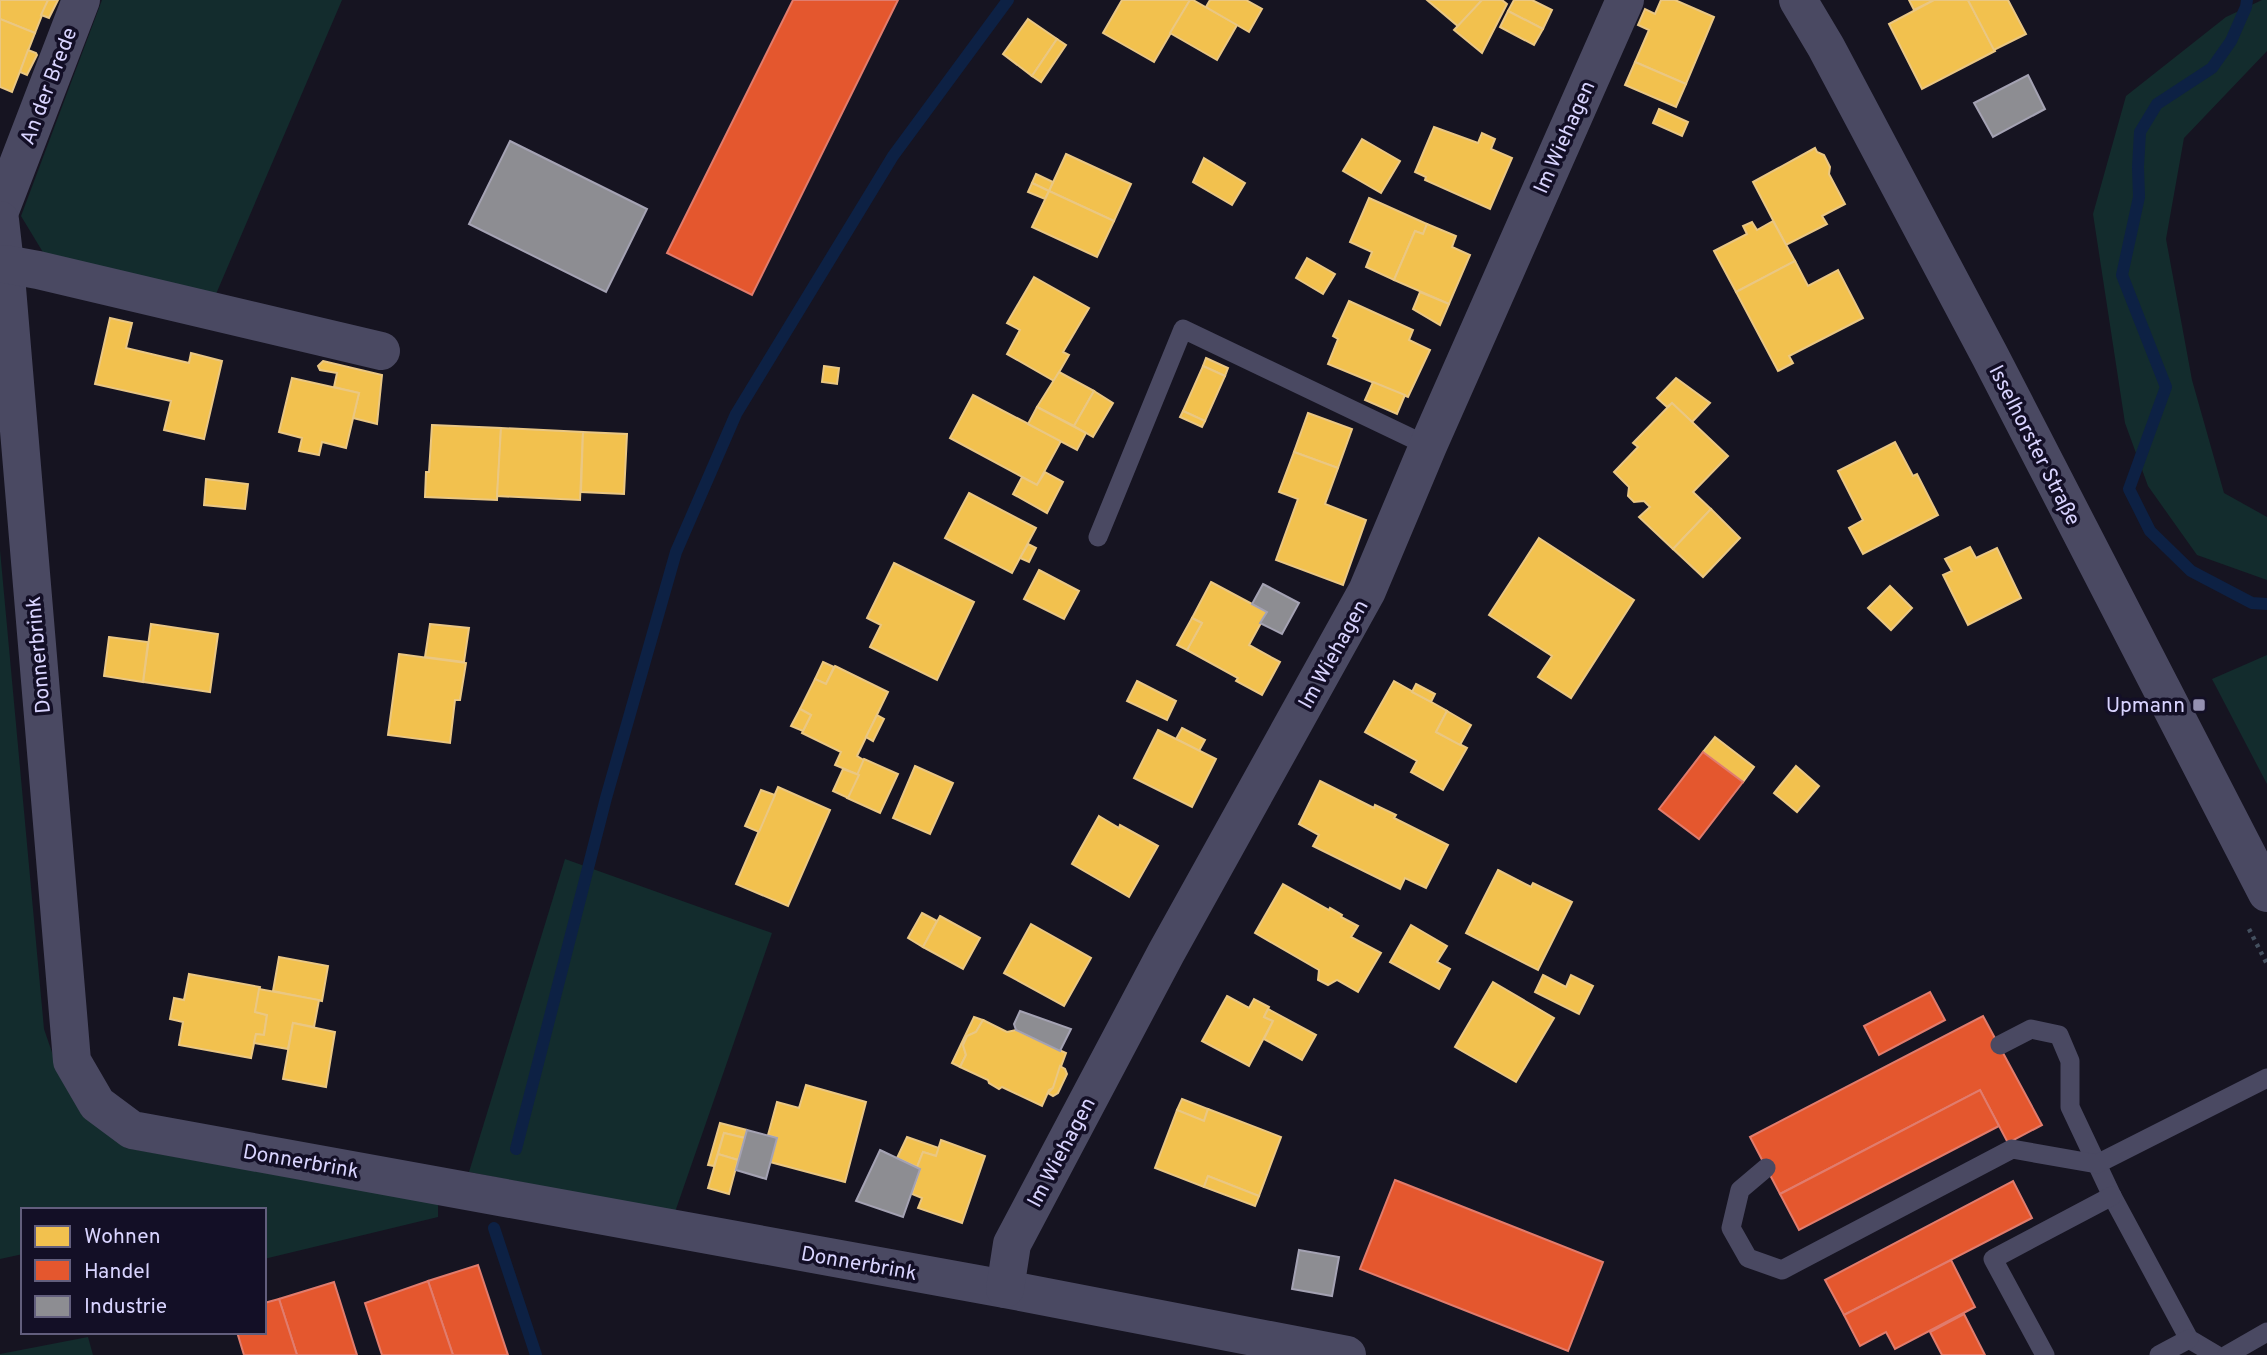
<svg xmlns="http://www.w3.org/2000/svg" width="2267" height="1355" font-family="Overpass,sans-serif">
	<style>
		.green { fill: #132c2d }
		.homes { fill: #f2c14e; stroke: #eac783; stroke-width: 2 }
		.shops { fill: #e4572e; stroke: #e17c6d; stroke-width: 2 }
		.industry { fill: #8d8d92; stroke: #a4a2b3; stroke-width: 2 }
		.lines { fill: none; stroke-linecap: round; stroke-linejoin: round }
		.stream { stroke: #0d2144; stroke-width: 12 }
		.path { stroke: #44505f; stroke-width: 4.5; stroke-dasharray: 3.5 5; stroke-linecap: butt }
		.service { stroke: #4a4962; stroke-width: 19 }
		.minor { stroke: #4a4962; stroke-width: 38 }
		.tertiary { stroke: #4a4962; stroke-width: 38 }
		.poi-dot { fill: #9591b1; stroke: #130f26; stroke-width: 2.5 }
		.labels { text-anchor: middle; stroke-width: 7; stroke-linejoin: round; paint-order: stroke }
		.street-label { font-size: 21px; fill: #d9d4ff; stroke: #130f26 }
		.poi-label { font-size: 21px; fill: #d9d4ff; stroke: #130f26; text-anchor: end }
	</style>
	<rect width="100%" height="100%" fill="#161421"/>
	<g class="green">
		<polygon points="102,0 342,0 216,294 44,254 21,216"/>
		<polygon points="2262,0 2267,0 2267,51 2184,138 2166,239 2192,380 2224,493 2267,517 2267,580 2197,555 2148,486 2125,423 2093,214 2126,96 2226,17"/>
		<polygon points="0,550 44,1029 58,1070 82,1115 126,1148 438,1204 438,1217 264,1259 264,1210 23,1210 23,1254 0,1259"/>
		<polygon points="2267,655 2267,784 2212,679"/>
		<polygon points="565,859 772,933 675,1212 469,1172"/>
		<polygon points="88,1337 93,1355 0,1355 0,1354"/>
	</g>
	<g class="homes">
		<polygon points="0,0 48,0 35,33 0,19"/>
		<polygon points="48,0 58,0 49,18 41,15"/>
		<polygon points="1122,0 1190,0 1154,62 1103,33"/>
		<polygon points="1190,0 1193,0 1237,25 1217,60 1170,33"/>
		<polygon points="1210,0 1246,0 1262,9 1249,32 1206,7"/>
		<polygon points="1427,0 1482,0 1459,27"/>
		<polygon points="1482,0 1502,0 1507,4 1482,53 1454,30"/>
		<polygon points="1514,0 1532,0 1552,10 1543,29 1508,11"/>
		<polygon points="1661,0 1675,0 1714,17 1686,84 1635,62 1649,30 1638,25 1645,9 1655,14"/>
		<polygon points="1909,0 1934,0 1914,10"/>
		<polygon points="1934,0 1968,0 1995,51 1922,89 1889,24"/>
		<polygon points="1968,0 2008,0 2026,34 1994,50"/>
		<polygon points="1508,11 1543,29 1534,45 1500,27"/>
		<polygon points="0,19 35,33 12,92 0,87"/>
		<polygon points="1028,19 1057,39 1032,76 1003,54"/>
		<polygon points="1057,39 1066,45 1041,82 1032,76"/>
		<polygon points="28,50 36,53 37,55 27,75 20,72"/>
		<polygon points="1635,62 1686,84 1676,107 1625,85"/>
		<polygon points="1659,109 1688,122 1682,136 1653,123"/>
		<polygon points="1434,127 1478,143 1482,133 1495,139 1491,149 1512,158 1490,209 1425,180 1426,177 1415,172"/>
		<polygon points="1362,139 1400,161 1381,193 1343,171"/>
		<polygon points="1815,148 1817,152 1824,155 1830,167 1829,174 1845,204 1822,216 1827,224 1786,245 1753,182"/>
		<polygon points="1066,154 1131,184 1114,221 1049,191"/>
		<polygon points="1204,158 1245,183 1232,205 1193,182"/>
		<polygon points="1036,174 1053,182 1049,191 1032,183"/>
		<polygon points="1032,183 1049,191 1045,199 1028,192"/>
		<polygon points="1049,191 1114,221 1097,257 1032,227"/>
		<polygon points="1369,198 1427,224 1423,234 1415,231 1394,280 1366,267 1372,252 1350,242"/>
		<polygon points="1773,221 1795,261 1736,292 1714,251 1747,234 1743,226 1752,222 1757,230"/>
		<polygon points="1427,224 1456,236 1452,247 1470,255 1449,304 1394,280 1415,231 1423,234"/>
		<polygon points="1307,258 1335,274 1323,294 1296,278"/>
		<polygon points="1795,261 1808,286 1838,270 1863,318 1789,356 1793,363 1778,371 1736,292"/>
		<polygon points="1034,277 1089,308 1063,352 1069,355 1054,381 1007,354 1020,330 1007,323"/>
		<polygon points="1420,292 1449,304 1440,325 1413,309"/>
		<polygon points="1349,301 1413,330 1409,340 1430,350 1408,397 1328,364 1338,339 1333,336"/>
		<polygon points="110,318 132,323 126,348 189,363 191,353 222,361 204,439 164,430 171,401 95,384"/>
		<polygon points="1206,358 1228,368 1225,376 1203,366"/>
		<polygon points="323,361 382,375 377,424 353,418 359,393 334,387 337,373 320,370 318,366"/>
		<polygon points="824,366 839,368 837,384 822,382"/>
		<polygon points="1203,366 1225,376 1205,421 1183,411"/>
		<polygon points="1059,372 1094,391 1074,426 1037,407"/>
		<polygon points="292,378 359,393 346,448 322,442 319,455 299,451 302,438 279,432"/>
		<polygon points="1676,378 1710,403 1692,422 1672,403 1667,407 1657,398"/>
		<polygon points="1373,382 1405,395 1397,414 1365,400"/>
		<polygon points="1094,391 1113,403 1093,437 1074,426"/>
		<polygon points="973,395 1061,441 1037,485 950,438"/>
		<polygon points="1672,403 1728,456 1693,492 1711,509 1673,549 1639,517 1650,507 1644,501 1634,502 1628,496 1629,487 1614,472 1638,447 1633,443"/>
		<polygon points="1037,407 1086,433 1077,450 1028,424"/>
		<polygon points="1183,411 1205,421 1202,427 1180,417"/>
		<polygon points="1308,413 1352,429 1338,468 1294,452"/>
		<polygon points="432,425 501,428 497,500 425,497 426,472 429,472"/>
		<polygon points="501,428 583,432 580,500 497,496"/>
		<polygon points="583,432 627,434 624,494 581,492"/>
		<polygon points="1895,442 1913,476 1917,474 1938,515 1863,554 1849,528 1863,520 1838,471"/>
		<polygon points="1294,452 1338,468 1325,504 1366,520 1343,585 1276,560 1298,499 1279,492"/>
		<polygon points="1045,472 1063,482 1047,513 1013,494 1022,477 1037,485"/>
		<polygon points="206,479 248,484 245,509 204,505"/>
		<polygon points="969,493 1036,528 1012,573 945,538"/>
		<polygon points="1711,509 1740,538 1703,577 1673,549"/>
		<polygon points="1539,538 1634,600 1571,698 1538,677 1552,656 1489,615"/>
		<polygon points="1028,544 1036,548 1029,562 1020,558"/>
		<polygon points="1970,547 1976,558 1997,548 2021,598 1968,625 1943,575 1952,571 1945,559"/>
		<polygon points="894,563 974,602 937,680 870,647 881,625 867,618"/>
		<polygon points="1039,570 1079,591 1064,619 1024,599"/>
		<polygon points="1211,582 1267,612 1249,645 1280,662 1262,695 1236,681 1238,678 1187,650 1202,623 1192,618"/>
		<polygon points="1890,586 1912,608 1891,630 1868,608"/>
		<polygon points="1192,618 1202,623 1187,650 1177,645"/>
		<polygon points="151,624 218,634 210,692 143,682"/>
		<polygon points="430,624 469,628 464,662 425,657"/>
		<polygon points="109,637 148,642 143,682 104,676"/>
		<polygon points="399,654 466,663 460,700 455,700 450,743 388,735"/>
		<polygon points="823,662 834,667 826,684 815,679"/>
		<polygon points="835,666 888,692 857,756 865,761 859,775 835,765 841,752 802,733 811,715 800,709 815,679 826,684"/>
		<polygon points="1137,681 1176,701 1167,720 1127,701"/>
		<polygon points="1394,681 1447,711 1436,732 1467,748 1443,790 1411,772 1417,761 1365,732"/>
		<polygon points="1416,684 1435,694 1431,702 1412,692"/>
		<polygon points="800,709 811,715 803,731 791,726"/>
		<polygon points="1447,711 1471,725 1460,745 1436,732"/>
		<polygon points="877,715 884,719 873,741 866,737"/>
		<polygon points="1182,728 1205,740 1199,751 1176,739"/>
		<polygon points="1158,730 1216,759 1192,807 1134,778"/>
		<polygon points="1715,737 1754,767 1743,782 1703,752"/>
		<polygon points="864,759 898,774 880,813 847,798"/>
		<polygon points="915,766 953,783 930,834 893,818"/>
		<polygon points="1796,766 1819,786 1797,812 1774,793"/>
		<polygon points="843,769 859,775 848,798 833,791"/>
		<polygon points="1320,781 1374,808 1375,805 1396,815 1394,818 1448,845 1426,888 1405,878 1400,889 1313,846 1319,835 1299,824"/>
		<polygon points="778,787 830,810 788,906 736,884"/>
		<polygon points="761,790 775,795 759,832 745,826"/>
		<polygon points="1099,816 1119,828 1120,825 1158,846 1129,897 1072,864"/>
		<polygon points="1498,870 1531,887 1533,883 1572,902 1538,970 1466,933"/>
		<polygon points="1283,884 1329,910 1330,908 1342,915 1341,917 1358,926 1351,937 1381,953 1358,992 1337,980 1328,985 1318,980 1319,970 1255,933"/>
		<polygon points="922,913 937,921 923,947 908,938"/>
		<polygon points="940,916 980,938 963,969 923,947"/>
		<polygon points="1031,924 1091,958 1064,1006 1004,973"/>
		<polygon points="1411,925 1447,946 1437,962 1450,969 1439,989 1390,962"/>
		<polygon points="279,957 328,966 322,1001 273,991"/>
		<polygon points="189,974 260,987 255,1012 267,1015 264,1035 256,1034 251,1058 179,1045 183,1022 170,1019 174,998 184,1000"/>
		<polygon points="1543,975 1566,987 1571,975 1593,986 1579,1014 1535,992"/>
		<polygon points="1493,982 1554,1018 1516,1082 1455,1047"/>
		<polygon points="259,989 319,1000 314,1027 293,1023 288,1049 254,1043 256,1034 264,1035 267,1015 255,1012"/>
		<polygon points="1227,996 1249,1008 1254,999 1269,1007 1264,1017 1273,1021 1249,1066 1202,1041"/>
		<polygon points="1268,1009 1316,1035 1302,1060 1264,1039 1273,1021 1264,1017"/>
		<polygon points="974,1017 983,1020 976,1032 967,1036 963,1045 966,1055 960,1067 952,1063"/>
		<polygon points="983,1020 1007,1032 1016,1030 1066,1053 1053,1088 1049,1090 1042,1106 1002,1087 999,1089 989,1083 988,1080 960,1067 966,1055 963,1045 967,1036 976,1032"/>
		<polygon points="293,1023 335,1032 326,1087 283,1079"/>
		<polygon points="1060,1066 1065,1069 1067,1074 1058,1093 1053,1096 1048,1093 1053,1088"/>
		<polygon points="806,1085 866,1102 845,1182 770,1162 777,1138 768,1135 777,1102 799,1108"/>
		<polygon points="1182,1099 1208,1109 1204,1121 1177,1110"/>
		<polygon points="1208,1109 1281,1137 1259,1196 1208,1176 1204,1187 1155,1168 1177,1110 1204,1121"/>
		<polygon points="720,1123 747,1130 745,1138 724,1133 714,1166 708,1165"/>
		<polygon points="724,1133 745,1138 738,1160 718,1154"/>
		<polygon points="907,1137 939,1148 936,1156 923,1152 917,1167 897,1158"/>
		<polygon points="941,1140 985,1156 962,1223 918,1208 922,1198 912,1194 920,1169 917,1167 923,1152 936,1156"/>
		<polygon points="718,1154 738,1160 729,1194 708,1188"/>
		<polygon points="1208,1176 1259,1196 1255,1206 1204,1187"/>
	</g>
	<g class="shops">
		<polygon points="793,0 898,0 752,295 667,253"/>
		<polygon points="1703,752 1743,782 1699,839 1659,809"/>
		<polygon points="1930,992 1945,1020 1879,1055 1864,1026"/>
		<polygon points="1983,1016 2042,1125 2008,1143 1980,1090 1780,1194 1750,1137"/>
		<polygon points="1980,1090 1999,1126 1799,1230 1780,1194"/>
		<polygon points="1395,1180 1603,1262 1568,1351 1360,1269"/>
		<polygon points="2013,1181 2032,1218 1844,1315 1825,1280"/>
		<polygon points="1951,1260 1975,1307 1895,1349 1886,1332 1860,1346 1844,1315"/>
		<polygon points="478,1265 508,1355 453,1355 428,1281"/>
		<polygon points="428,1281 453,1355 382,1355 365,1303"/>
		<polygon points="334,1282 357,1355 297,1355 279,1299"/>
		<polygon points="279,1299 297,1355 244,1355 237,1332 264,1332 264,1303"/>
		<polygon points="1964,1314 1985,1355 1942,1355 1930,1332"/>
	</g>
	<g class="industry">
		<polygon points="2028,75 2045,109 1993,137 1974,103"/>
		<polygon points="510,141 647,209 606,292 469,224"/>
		<polygon points="1263,584 1299,603 1282,634 1260,623 1267,612 1252,604"/>
		<polygon points="1020,1011 1071,1029 1060,1051 1016,1030 1014,1024"/>
		<polygon points="747,1130 777,1138 766,1179 736,1170"/>
		<polygon points="880,1150 920,1169 903,1217 856,1201"/>
		<polygon points="1299,1250 1339,1257 1332,1296 1292,1289"/>
	</g>
	<g class="lines">
		<g class="stream">
			<polyline points="2247,0 2246,7 2231,41 2212,68 2157,104 2140,132 2138,167 2139,197 2122,275 2166,387 2129,489 2150,531 2191,571 2252,603 2267,604"/>
			<polyline points="516,1149 606,798 676,552 736,414 893,156 1008,0"/>
			<polyline points="494,1228 536,1355"/>
		</g>
		<polyline class="path" points="2249,929 2267,964"/>
		<g class="service">
			<polyline points="1098,537 1183,329 1428,446"/>
			<polyline points="2000,1045 2031,1029 2059,1035 2070,1061 2070,1107 2112,1196 2189,1339 2216,1355"/>
			<polyline points="1766,1168 1740,1190 1731,1228 1748,1258 1782,1270 2012,1149 2097,1164 2267,1078"/>
			<polyline points="2045,1355 1993,1259 2112,1196"/>
			<polyline points="2159,1355 2189,1339"/>
			<polyline points="2227,1355 2267,1332"/>
		</g>
		<g class="minor">
			<polyline points="0,211 81,0"/>
			<polyline points="0,220 5,264 72,1061 97,1104 132,1130 1005,1289 1347,1355"/>
			<polyline points="5,264 38,270 381,351"/>
			<polyline points="1005,1289 1012,1244 1166,953 1367,591 1428,446 1625,0"/>
		</g>
		<polyline class="tertiary" points="1798,0 1826,47 1990,356 2267,893"/>
	</g>
	<rect class="poi-dot" x="2192" y="698" width="14" height="14" rx="3.5"/>
	<g class="labels">
		<g class="street-label">
			<text transform="translate(48 86) rotate(-69)" y="7">An der Brede</text>
			<text transform="translate(1564 137) rotate(-66)" y="7">Im Wiehagen</text>
			<text transform="translate(2035 445) rotate(63)" y="7">Isselhorster Straße</text>
			<text transform="translate(1333 654) rotate(-61)" y="7">Im Wiehagen</text>
			<text transform="translate(38 655) rotate(-95)" y="7">Donnerbrink</text>
			<text transform="translate(1061 1152) rotate(-62)" y="7">Im Wiehagen</text>
			<text transform="translate(301 1161) rotate(10)" y="7">Donnerbrink</text>
			<text transform="translate(859 1263) rotate(10)" y="7">Donnerbrink</text>
		</g>
		<g class="poi-label">
			<text x="2185" y="712">Upmann</text>
		</g>
	</g>
	<rect x="21" y="1208" width="245" height="126" fill="#130f26" stroke="#625e7d" stroke-width="2"/>
	<rect x="35" y="1226" width="35" height="21" fill="#f2c14e" stroke="#625e7d" stroke-width="2"/>
	<text x="84" y="1243" font-size="21" fill="#d9d4ff">Wohnen</text>
	<rect x="35" y="1260" width="35" height="21" fill="#e4572e" stroke="#625e7d" stroke-width="2"/>
	<text x="84" y="1278" font-size="21" fill="#d9d4ff">Handel</text>
	<rect x="35" y="1296" width="35" height="21" fill="#8d8d92" stroke="#625e7d" stroke-width="2"/>
	<text x="84" y="1313" font-size="21" fill="#d9d4ff">Industrie</text>
</svg>
